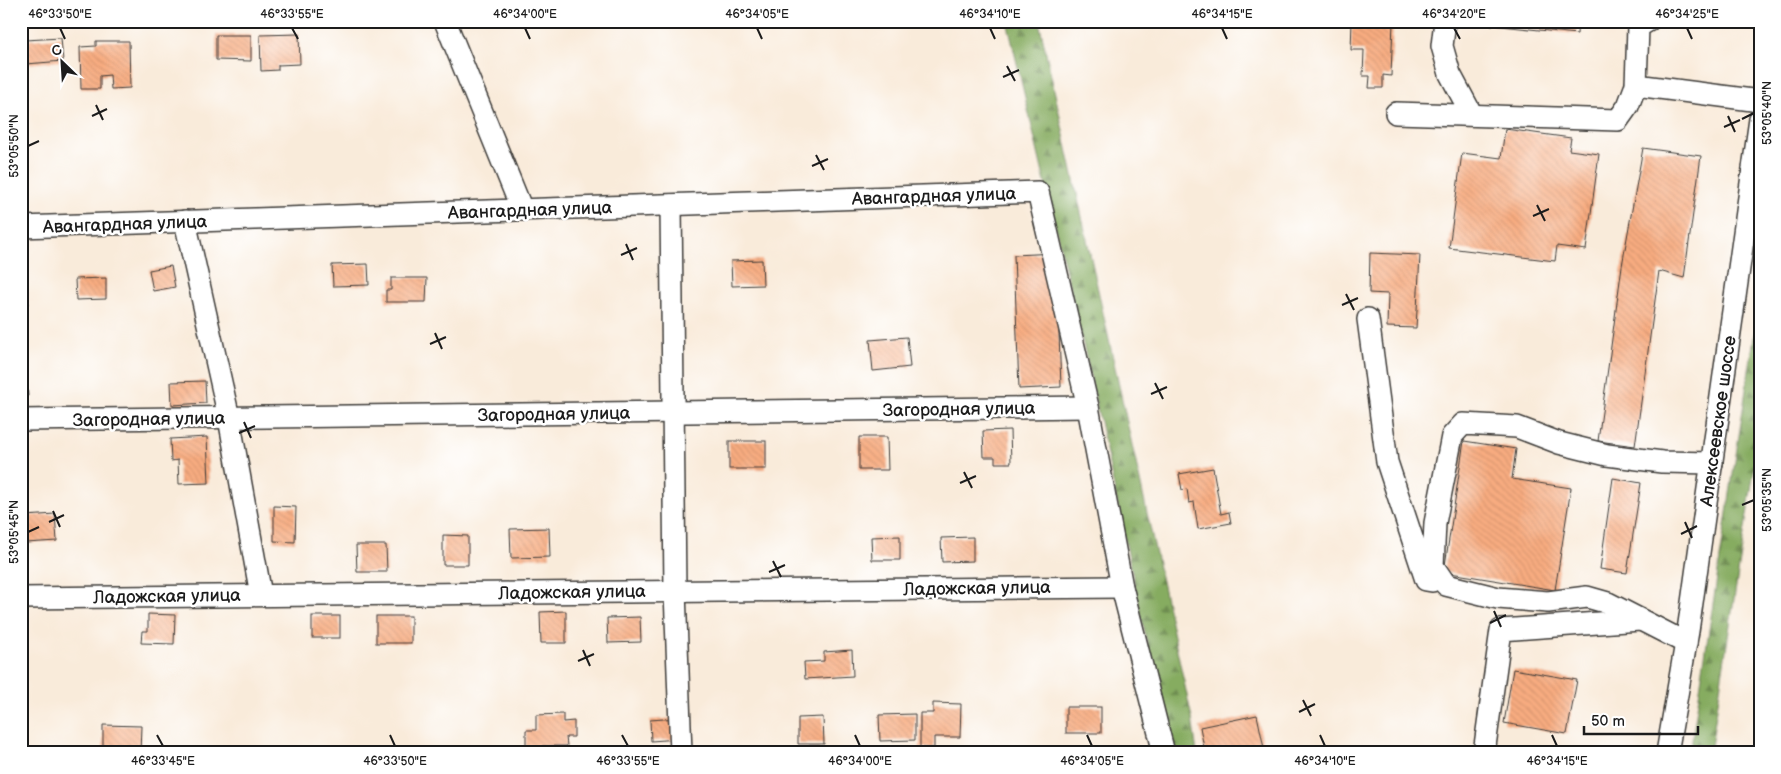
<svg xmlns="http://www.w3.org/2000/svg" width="1781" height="774" font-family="'Balsamiq Sans',sans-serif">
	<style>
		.forest { fill: url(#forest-firs); stroke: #51643e }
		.building { fill: url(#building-back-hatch) }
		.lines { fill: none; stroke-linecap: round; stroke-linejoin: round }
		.minor-casing { stroke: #3d3b38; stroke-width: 24 }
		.minor { stroke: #fff; stroke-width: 21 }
		.ticks { fill: none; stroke: #1c1c1c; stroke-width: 2 }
		.labels { text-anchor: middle; stroke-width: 5; stroke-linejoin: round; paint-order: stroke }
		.street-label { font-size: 18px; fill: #1c1c1c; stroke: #fff }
		.neatline { fill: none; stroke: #1c1c1c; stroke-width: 2 }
		.ticks-label { font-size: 12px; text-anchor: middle; fill: #1c1c1c }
	</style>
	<defs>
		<pattern id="forest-firs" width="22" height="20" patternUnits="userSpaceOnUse" patternTransform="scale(1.25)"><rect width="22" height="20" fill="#86ac61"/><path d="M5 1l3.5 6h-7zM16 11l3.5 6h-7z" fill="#6d8b4f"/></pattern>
		<pattern id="building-back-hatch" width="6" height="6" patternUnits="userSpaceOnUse" patternTransform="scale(1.25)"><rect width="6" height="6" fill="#f8ac80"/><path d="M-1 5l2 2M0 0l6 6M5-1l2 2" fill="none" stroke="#d4936e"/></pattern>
	</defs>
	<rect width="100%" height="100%" fill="#fff"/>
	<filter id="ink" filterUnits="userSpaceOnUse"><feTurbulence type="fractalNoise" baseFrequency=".02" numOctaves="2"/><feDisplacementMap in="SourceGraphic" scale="10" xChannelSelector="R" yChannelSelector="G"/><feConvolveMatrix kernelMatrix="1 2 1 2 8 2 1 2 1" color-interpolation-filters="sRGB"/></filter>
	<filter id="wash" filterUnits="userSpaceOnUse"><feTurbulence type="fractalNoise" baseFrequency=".0096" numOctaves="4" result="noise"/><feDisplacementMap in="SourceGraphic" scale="20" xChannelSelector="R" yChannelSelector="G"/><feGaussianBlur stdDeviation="1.12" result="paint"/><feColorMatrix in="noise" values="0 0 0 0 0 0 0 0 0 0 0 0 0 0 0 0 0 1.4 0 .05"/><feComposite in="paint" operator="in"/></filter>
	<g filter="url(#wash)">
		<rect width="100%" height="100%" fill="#f9ebda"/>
		<g class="forest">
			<polygon points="1007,21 1039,21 1192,718 1197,753 1175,753 1165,728 1088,365"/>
			<polygon points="1760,299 1760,432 1710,753 1690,753"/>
		</g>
		<g id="blocks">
			<g class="building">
				<polygon points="1352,21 1393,21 1391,76 1383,75 1383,88 1369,88 1370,76 1363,76 1364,50 1351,50"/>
				<polygon points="1473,21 1578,21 1577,34 1473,23"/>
				<polygon points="299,34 300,64 278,65 278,70 261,71 260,35"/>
				<polygon points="216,35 251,35 251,61 216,60"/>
				<polygon points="61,38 63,61 26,64 25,40"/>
				<polygon points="96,41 129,41 130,88 111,89 110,75 100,76 100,89 81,89 80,47 96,46"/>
				<polygon points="1505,129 1571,138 1569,150 1599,154 1586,250 1557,246 1555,261 1449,248 1462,153 1501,158"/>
				<polygon points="1643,148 1701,156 1684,278 1659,271 1635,446 1598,441 1622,266"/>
				<polygon points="1056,253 1061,387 1019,389 1014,255"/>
				<polygon points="1370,253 1420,255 1416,328 1387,327 1388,294 1369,293"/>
				<polygon points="762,260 763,285 732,286 731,261"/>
				<polygon points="368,264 369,285 333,286 332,265"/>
				<polygon points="171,266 175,287 153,291 149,270"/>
				<polygon points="21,275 27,275 28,304 21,304"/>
				<polygon points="106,278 106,299 76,300 75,279"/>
				<polygon points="391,278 427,278 426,302 386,302 386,290 391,290"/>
				<polygon points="907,337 910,367 873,371 870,340"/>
				<polygon points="26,368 28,396 21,396 21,369"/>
				<polygon points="205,381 206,403 172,405 171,382"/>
				<polygon points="1010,430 1011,463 995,463 995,457 984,457 983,431"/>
				<polygon points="207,437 209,483 179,484 178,460 171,461 170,439"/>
				<polygon points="859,437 887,437 888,470 859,470"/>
				<rect x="729" y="441" width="37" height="28"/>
				<polygon points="1464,441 1516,449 1512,479 1571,488 1555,590 1444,572"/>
				<polygon points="1213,468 1221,514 1229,512 1231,523 1198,529 1194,502 1189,503 1187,489 1182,490 1179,474"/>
				<polygon points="1613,478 1641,483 1627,573 1600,569"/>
				<polygon points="274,506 296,507 295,542 274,541"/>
				<polygon points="55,514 57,541 26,543 25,516"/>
				<polygon points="549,528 550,557 511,558 510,529"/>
				<polygon points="443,535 468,536 468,565 443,565"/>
				<polygon points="900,536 900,560 872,560 871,537"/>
				<polygon points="973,537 973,561 942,562 941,538"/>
				<polygon points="356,545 386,545 387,572 357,572"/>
				<polygon points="566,611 566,643 541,643 540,612"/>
				<polygon points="148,614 175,615 174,644 141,643 142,631 148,631"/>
				<rect x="312" y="616" width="28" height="22"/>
				<rect x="376" y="616" width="35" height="27"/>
				<polygon points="640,617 641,642 608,643 607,618"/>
				<polygon points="852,650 853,676 805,679 804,662 824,661 824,652"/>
				<polygon points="1513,669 1577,680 1567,734 1504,723"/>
				<polygon points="933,703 961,704 960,737 934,737 934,748 920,748 920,713 933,713"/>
				<rect x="1066" y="707" width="35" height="26"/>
				<polygon points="563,714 563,722 574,721 574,737 566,737 567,746 542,746 542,753 526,753 526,730 536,730 536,715"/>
				<polygon points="915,714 915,740 880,741 879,715"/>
				<polygon points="1257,715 1265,753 1205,753 1200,727"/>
				<polygon points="823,717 824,744 798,744 798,718"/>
				<polygon points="678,718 679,739 651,741 650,720"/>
				<polygon points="103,725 141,726 140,753 103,753"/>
			</g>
		</g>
	</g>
	<g filter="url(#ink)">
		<use href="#blocks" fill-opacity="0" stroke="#3d3b38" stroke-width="1"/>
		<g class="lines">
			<defs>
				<g id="minor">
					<polyline points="445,21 522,210"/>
					<polyline points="1445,21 1442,46 1450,74 1472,115"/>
					<polyline points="1636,85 1638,27 1648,21"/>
					<polyline points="1396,113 1618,120 1628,106 1636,85 1760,101"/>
					<polyline points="671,205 675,591 681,753"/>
					<polyline points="185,221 229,418 261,595"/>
					<polyline points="21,227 1038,192 1088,407 1122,587 1164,753"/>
					<polyline points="1368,319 1387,462 1426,580 1432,581"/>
					<polyline points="21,420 1088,407"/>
					<polyline points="21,598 1122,587"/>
					<polyline points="1686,643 1608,603 1587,597 1548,602 1498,598 1446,585 1433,566 1435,523 1452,436 1463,424 1517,427 1559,443 1607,455 1662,462 1712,463"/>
					<polyline points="1484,753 1501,630 1640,620"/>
					<polyline points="1667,753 1688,631 1760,119"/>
				</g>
			</defs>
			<use href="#minor" class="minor-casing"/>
			<use href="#minor" class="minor"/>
		</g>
	</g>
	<path class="ticks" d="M60 28 65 39M292 28 298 39M525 28 530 39M757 28 762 39M990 28 995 39M1222 28 1227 39M1454 28 1460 39M1687 28 1692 39M1007 66 1015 81M1003 77 1019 70M96 105 103 120M92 116 107 109M1728 116 1735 132M1742 119 1754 113M1724 127 1740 120M28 146 39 141M816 155 824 170M812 166 828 159M1537 205 1545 221M1533 216 1549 209M626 244 633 260M621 255 637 248M1346 294 1354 310M1342 305 1358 298M435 333 442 349M430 344 446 337M1155 383 1163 399M1151 394 1167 387M244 422 251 438M239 433 255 426M964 472 972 488M960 483 976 476M1742 505 1754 500M53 511 60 527M49 522 64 515M1685 522 1692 538M28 532 39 527M1681 534 1697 526M773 561 781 577M769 572 785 565M1494 611 1501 627M1490 623 1506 615M583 650 590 666M578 661 594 654M1303 700 1311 716M1299 712 1315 704M157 735 163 746M390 735 395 746M622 735 628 746M855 735 860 746M1087 735 1092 746M1320 735 1325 746M1552 735 1557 746"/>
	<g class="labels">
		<g class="street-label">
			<text transform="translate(934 196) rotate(-2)" y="6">Авангардная улица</text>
			<text transform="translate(530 210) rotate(-2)" y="6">Авангардная улица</text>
			<text transform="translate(125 224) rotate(-2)" y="6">Авангардная улица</text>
			<text transform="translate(959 409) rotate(-1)" y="6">Загородная улица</text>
			<text transform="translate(554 414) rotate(-1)" y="6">Загородная улица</text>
			<text transform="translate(149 419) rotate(-1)" y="6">Загородная улица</text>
			<text transform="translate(1718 421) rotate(-82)" y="6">Алексеевское шоссе</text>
			<text transform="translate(977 588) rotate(-1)" y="6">Ладожская улица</text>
			<text transform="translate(572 592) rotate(-1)" y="6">Ладожская улица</text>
			<text transform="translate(167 596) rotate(-1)" y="6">Ладожская улица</text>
		</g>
	</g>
	<rect width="1781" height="774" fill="none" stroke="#fff" stroke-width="55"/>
	<g transform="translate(62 62) rotate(335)" stroke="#ffffff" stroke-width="4" paint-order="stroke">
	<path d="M0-4L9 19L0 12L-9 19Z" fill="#1c1c1c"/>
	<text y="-8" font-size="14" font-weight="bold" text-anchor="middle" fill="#1c1c1c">С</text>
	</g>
	<path d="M1584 726v8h114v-8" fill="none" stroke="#1c1c1c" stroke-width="2.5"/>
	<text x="1591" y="726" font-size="15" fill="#1c1c1c" stroke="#ffffff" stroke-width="4" paint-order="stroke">50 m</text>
	<rect x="28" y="28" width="1726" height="718" class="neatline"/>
	<g class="ticks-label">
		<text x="60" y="18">46°33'50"E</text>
		<text x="292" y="18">46°33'55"E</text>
		<text x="525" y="18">46°34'00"E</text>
		<text x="757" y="18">46°34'05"E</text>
		<text x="990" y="18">46°34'10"E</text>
		<text x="1222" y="18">46°34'15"E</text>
		<text x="1454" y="18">46°34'20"E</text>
		<text x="1687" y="18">46°34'25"E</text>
		<text transform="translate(1767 113) rotate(-90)" y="4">53°05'40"N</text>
		<text transform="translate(14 146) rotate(-90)" y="4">53°05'50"N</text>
		<text transform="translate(1767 500) rotate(-90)" y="4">53°05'35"N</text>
		<text transform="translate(14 532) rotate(-90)" y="4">53°05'45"N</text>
		<text x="163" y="765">46°33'45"E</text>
		<text x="395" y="765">46°33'50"E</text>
		<text x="628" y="765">46°33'55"E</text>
		<text x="860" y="765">46°34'00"E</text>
		<text x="1092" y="765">46°34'05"E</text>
		<text x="1325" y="765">46°34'10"E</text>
		<text x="1557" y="765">46°34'15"E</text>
	</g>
</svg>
